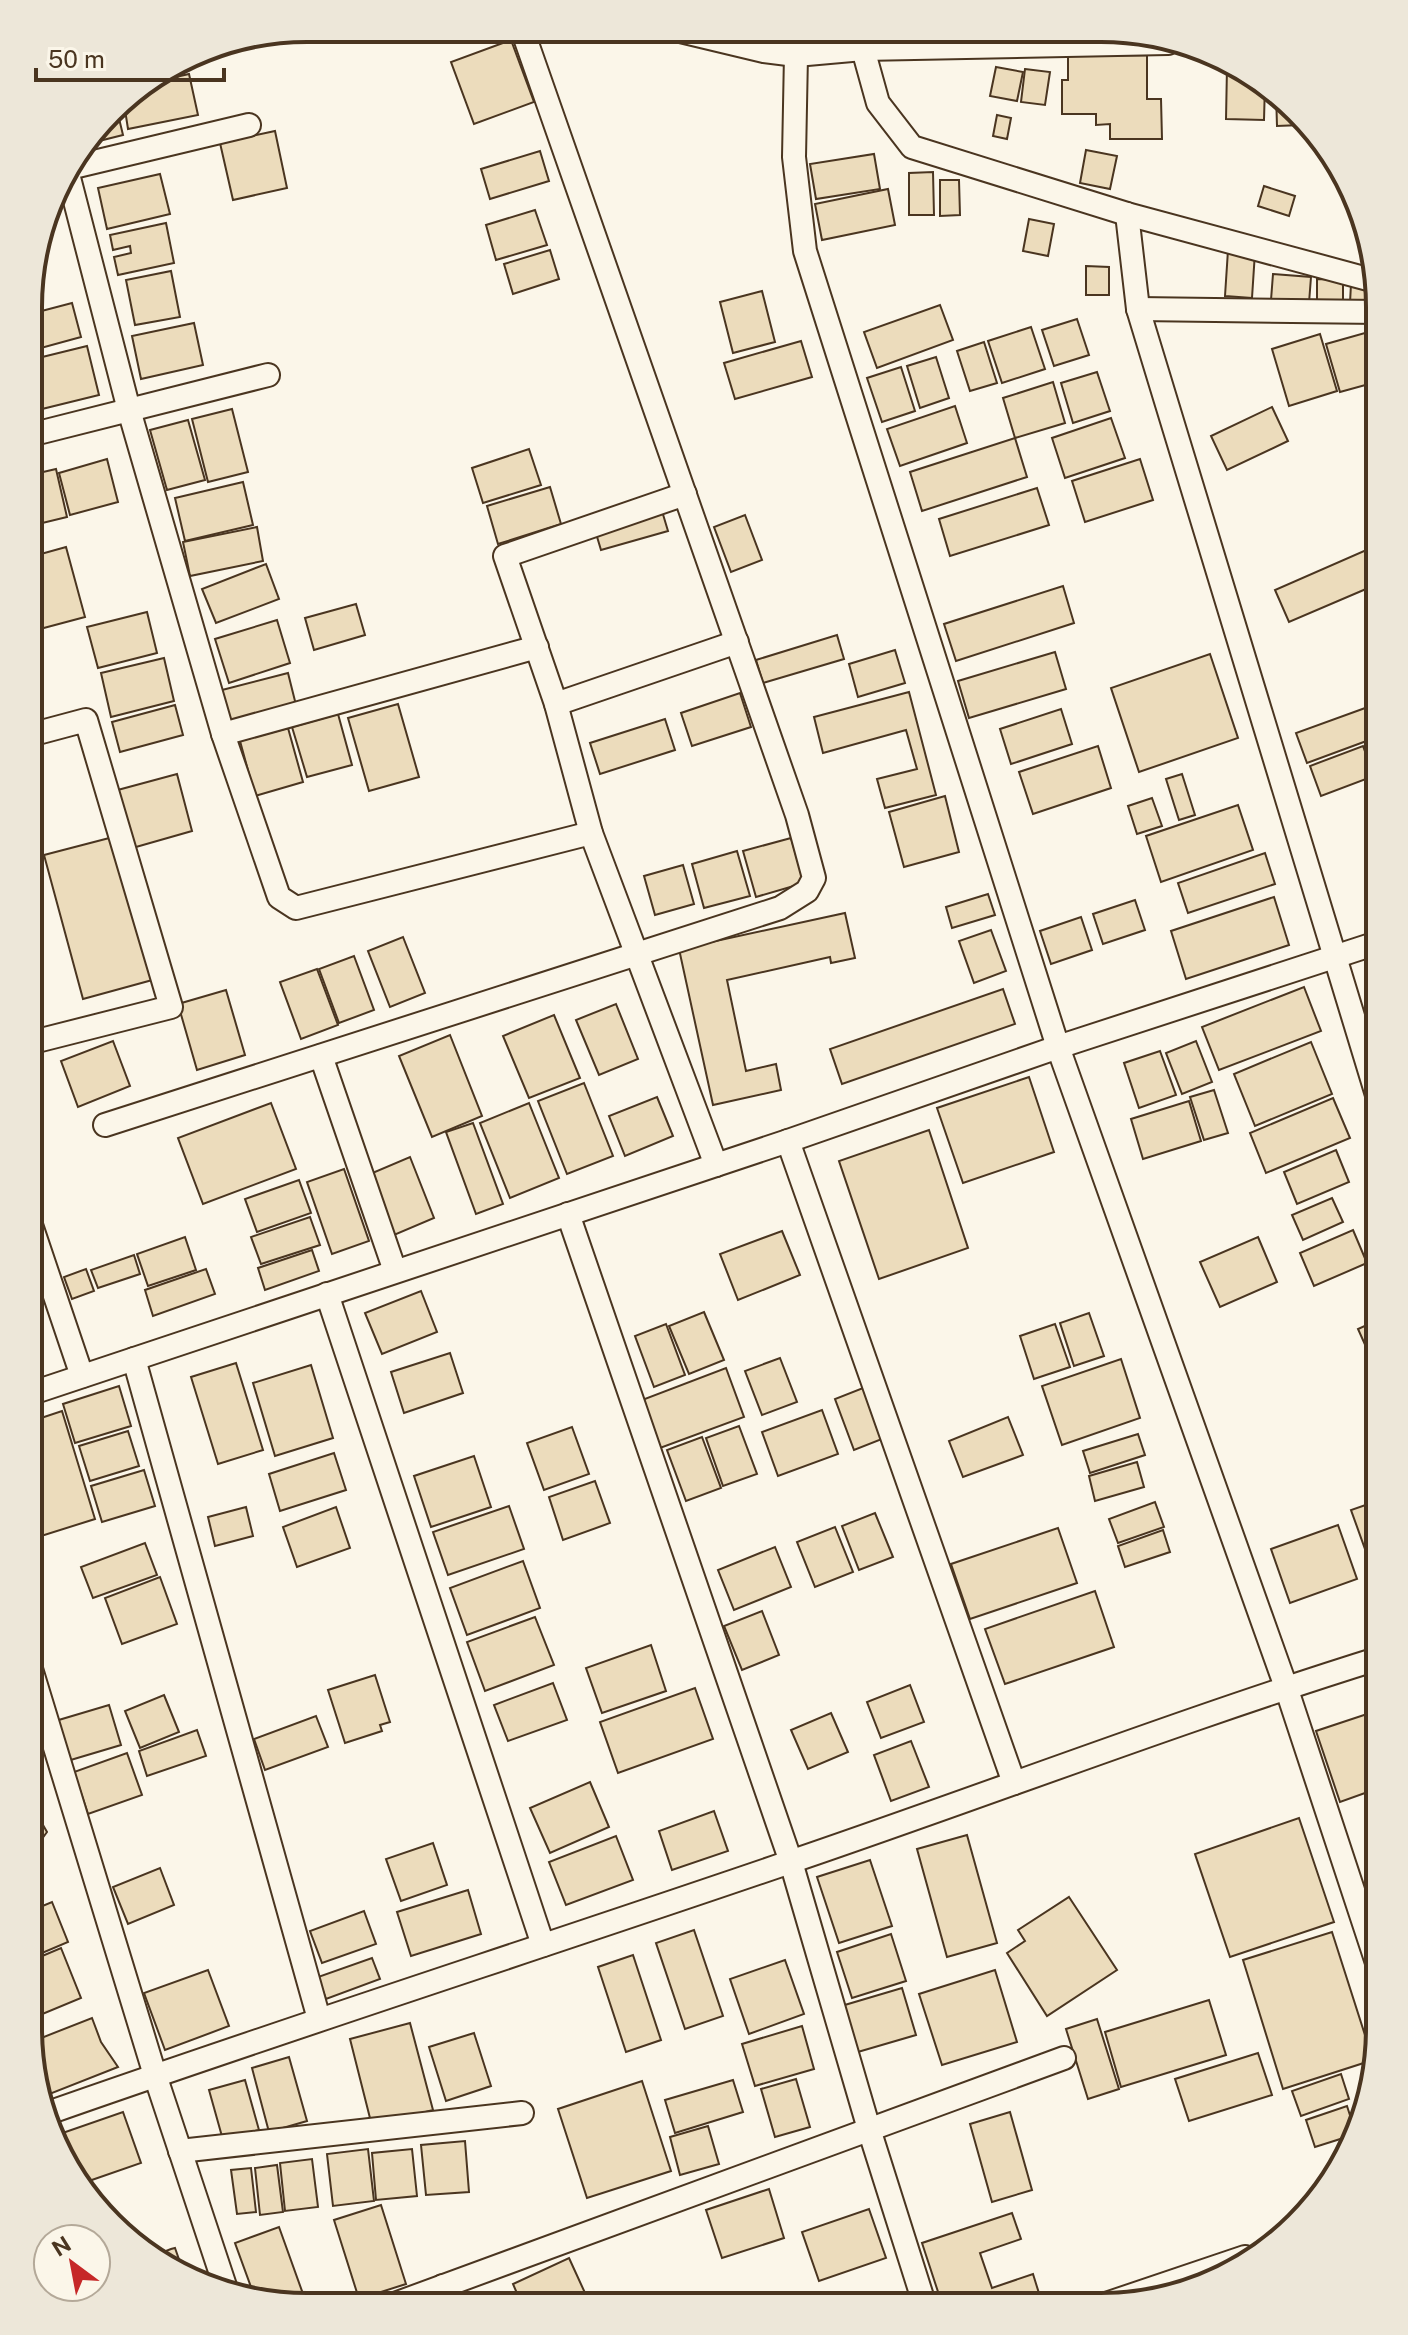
<svg xmlns="http://www.w3.org/2000/svg" width="1408" height="2335" font-family="'Public Sans',sans-serif">
	<style>
		.building { fill: #ecdcbc; stroke: #4a3520; stroke-width: 2 }
		.lines { fill: none; stroke-linecap: round; stroke-linejoin: round }
		.street-casing { stroke: #4a3520; stroke-width: 26 }
		.street { stroke: #fbf6e9; stroke-width: 22 }
		.rim { fill: none; stroke: #4a3520; stroke-width: 4 }
	</style>
	<rect width="100%" height="100%" fill="#fbf6e9"/>
	<g class="building">
		<polygon points="881,30 940,30 941,43 882,48"/>
		<polygon points="511,40 534,102 474,124 451,62"/>
		<polygon points="1147,55 1147,99 1161,99 1162,139 1110,139 1110,124 1096,125 1096,114 1062,114 1062,80 1068,80 1068,56"/>
		<polygon points="996,67 1023,72 1017,101 990,96"/>
		<polygon points="1227,67 1265,83 1264,120 1226,119"/>
		<polygon points="1025,69 1050,72 1045,105 1021,102"/>
		<polygon points="189,74 198,115 128,129 123,97 145,84"/>
		<polygon points="1276,92 1301,125 1277,126"/>
		<polygon points="116,106 123,135 87,144"/>
		<polygon points="997,115 1011,118 1007,139 993,136"/>
		<polygon points="275,131 287,188 233,200 220,143"/>
		<polygon points="1086,150 1117,156 1110,189 1080,183"/>
		<polygon points="540,151 549,181 490,199 481,169"/>
		<polygon points="874,154 880,189 816,199 810,164"/>
		<polygon points="933,172 934,215 909,215 909,173"/>
		<polygon points="160,174 170,214 107,229 98,188"/>
		<polygon points="940,180 959,180 960,215 940,216"/>
		<polygon points="1264,186 1295,196 1289,216 1258,206"/>
		<polygon points="888,189 895,225 822,240 815,204"/>
		<polygon points="535,210 547,245 496,260 486,225"/>
		<polygon points="1029,219 1054,224 1048,256 1023,251"/>
		<polygon points="166,223 174,263 118,275 114,257 131,253 130,246 113,250 110,235"/>
		<polygon points="550,250 559,279 513,294 504,264"/>
		<polygon points="1228,250 1255,252 1252,298 1225,296"/>
		<polygon points="1086,266 1109,267 1109,295 1086,295"/>
		<polygon points="171,271 180,317 135,325 126,280"/>
		<polygon points="1273,274 1311,277 1309,303 1271,300"/>
		<polygon points="1317,279 1343,280 1343,303 1317,302"/>
		<polygon points="1351,284 1376,288 1376,304 1350,303"/>
		<polygon points="762,291 775,342 733,353 720,302"/>
		<polygon points="72,303 81,337 30,351 30,314"/>
		<polygon points="940,305 953,340 877,368 864,332"/>
		<polygon points="1077,319 1089,355 1054,366 1042,330"/>
		<polygon points="194,323 203,365 141,379 132,336"/>
		<polygon points="1031,327 1045,369 1002,383 988,341"/>
		<polygon points="1379,329 1380,381 1340,392 1326,344"/>
		<polygon points="1320,334 1337,391 1289,406 1272,349"/>
		<polygon points="801,341 812,377 735,399 724,363"/>
		<polygon points="984,342 997,383 970,391 957,351"/>
		<polygon points="87,346 99,395 42,409 30,360"/>
		<polygon points="936,357 949,398 920,408 907,366"/>
		<polygon points="901,367 915,411 882,422 867,378"/>
		<polygon points="1097,372 1110,411 1073,423 1061,383"/>
		<polygon points="1053,382 1065,423 1015,438 1003,398"/>
		<polygon points="955,406 967,443 900,466 887,429"/>
		<polygon points="1272,407 1288,441 1227,470 1211,436"/>
		<polygon points="232,409 248,472 208,482 192,419"/>
		<polygon points="1111,418 1125,458 1065,478 1052,438"/>
		<polygon points="188,420 205,480 167,490 150,430"/>
		<polygon points="1015,438 1027,477 922,511 910,472"/>
		<polygon points="529,449 541,485 483,503 472,468"/>
		<polygon points="107,459 118,502 70,515 59,473"/>
		<polygon points="1140,459 1153,500 1085,522 1072,481"/>
		<polygon points="56,469 67,517 30,526 30,475"/>
		<polygon points="243,482 253,525 185,541 175,498"/>
		<polygon points="550,487 561,524 498,544 487,506"/>
		<polygon points="1037,488 1049,525 950,556 939,519"/>
		<polygon points="662,511 668,531 601,550 595,530"/>
		<polygon points="745,515 762,560 731,572 714,527"/>
		<polygon points="257,527 263,561 190,576 183,542"/>
		<polygon points="1380,544 1380,583 1289,622 1275,590"/>
		<polygon points="66,547 85,617 40,629 30,592 30,557"/>
		<polygon points="266,564 279,599 216,623 202,589"/>
		<polygon points="1063,586 1074,623 956,661 944,624"/>
		<polygon points="356,604 365,635 314,650 305,618"/>
		<polygon points="147,612 157,653 98,668 87,627"/>
		<polygon points="277,620 290,663 229,683 215,639"/>
		<polygon points="837,635 844,659 763,683 756,660"/>
		<polygon points="895,650 905,683 858,697 849,664"/>
		<polygon points="1055,652 1066,689 969,718 958,681"/>
		<polygon points="1210,654 1238,738 1139,772 1111,688"/>
		<polygon points="164,658 174,701 111,717 101,673"/>
		<polygon points="288,673 296,705 230,722 222,690"/>
		<polygon points="909,692 936,795 885,808 877,779 917,769 906,730 823,753 814,717"/>
		<polygon points="740,693 751,727 692,746 681,713"/>
		<polygon points="1379,703 1380,736 1307,763 1296,733"/>
		<polygon points="398,704 419,777 369,791 348,718"/>
		<polygon points="175,705 183,735 120,752 112,722"/>
		<polygon points="1061,709 1072,744 1011,764 1000,729"/>
		<polygon points="338,714 352,765 307,777 292,727"/>
		<polygon points="665,719 675,750 600,774 590,743"/>
		<polygon points="288,728 303,782 255,796 240,741"/>
		<polygon points="1098,746 1111,788 1033,814 1019,772"/>
		<polygon points="1363,746 1374,776 1321,796 1310,766"/>
		<polygon points="177,774 192,831 129,849 114,791"/>
		<polygon points="1182,774 1195,815 1179,820 1166,779"/>
		<polygon points="945,796 959,852 904,867 889,812"/>
		<polygon points="1152,798 1162,826 1137,834 1128,806"/>
		<polygon points="1238,805 1253,850 1161,882 1146,836"/>
		<polygon points="117,836 156,979 83,999 44,855"/>
		<polygon points="791,838 804,883 756,897 743,851"/>
		<polygon points="737,851 750,896 704,908 692,864"/>
		<polygon points="1265,853 1275,884 1188,913 1178,883"/>
		<polygon points="683,865 694,904 655,915 644,876"/>
		<polygon points="988,894 995,915 952,928 946,907"/>
		<polygon points="1274,897 1289,945 1186,979 1171,931"/>
		<polygon points="1135,900 1145,930 1103,944 1093,914"/>
		<polygon points="845,913 855,958 831,963 830,957 727,980 746,1071 776,1064 781,1090 713,1105 679,949"/>
		<polygon points="1081,917 1092,950 1051,964 1040,931"/>
		<polygon points="991,930 1006,971 974,983 959,941"/>
		<polygon points="403,937 425,993 390,1007 368,951"/>
		<polygon points="354,956 374,1010 339,1023 319,969"/>
		<polygon points="317,969 338,1025 301,1039 280,982"/>
		<polygon points="1304,987 1321,1031 1219,1070 1202,1027"/>
		<polygon points="1003,989 1015,1024 842,1084 830,1049"/>
		<polygon points="226,990 245,1055 197,1070 178,1004"/>
		<polygon points="616,1004 638,1059 599,1075 576,1020"/>
		<polygon points="554,1015 580,1078 529,1098 503,1036"/>
		<polygon points="450,1035 482,1116 432,1137 399,1056"/>
		<polygon points="113,1041 130,1086 78,1107 61,1061"/>
		<polygon points="1196,1041 1212,1082 1182,1094 1166,1053"/>
		<polygon points="1311,1042 1332,1094 1255,1126 1234,1074"/>
		<polygon points="1160,1051 1176,1095 1139,1108 1124,1063"/>
		<polygon points="1029,1077 1054,1152 963,1183 937,1108"/>
		<polygon points="584,1083 613,1156 567,1174 538,1101"/>
		<polygon points="1214,1090 1228,1133 1204,1140 1190,1097"/>
		<polygon points="657,1097 673,1136 625,1156 609,1116"/>
		<polygon points="1333,1098 1350,1138 1266,1173 1250,1133"/>
		<polygon points="1189,1101 1201,1141 1143,1159 1131,1119"/>
		<polygon points="271,1103 296,1169 203,1204 178,1138"/>
		<polygon points="529,1103 559,1178 510,1198 480,1123"/>
		<polygon points="473,1123 503,1204 476,1214 446,1132"/>
		<polygon points="929,1130 968,1248 879,1279 839,1161"/>
		<polygon points="1336,1150 1349,1182 1297,1204 1284,1172"/>
		<polygon points="410,1157 434,1218 394,1235 370,1174"/>
		<polygon points="344,1169 369,1241 332,1254 307,1182"/>
		<polygon points="299,1180 311,1213 257,1232 245,1199"/>
		<polygon points="1332,1198 1343,1222 1303,1240 1292,1215"/>
		<polygon points="310,1217 320,1245 261,1264 251,1237"/>
		<polygon points="1353,1230 1367,1263 1314,1286 1300,1253"/>
		<polygon points="782,1231 800,1275 738,1300 720,1254"/>
		<polygon points="185,1237 196,1270 148,1286 137,1254"/>
		<polygon points="1258,1237 1277,1282 1220,1307 1200,1262"/>
		<polygon points="312,1250 319,1271 265,1290 258,1268"/>
		<polygon points="134,1255 140,1274 98,1288 91,1270"/>
		<polygon points="86,1269 94,1291 72,1299 64,1277"/>
		<polygon points="206,1269 215,1294 153,1316 145,1290"/>
		<polygon points="421,1291 437,1332 382,1354 365,1313"/>
		<polygon points="704,1312 724,1360 689,1374 669,1326"/>
		<polygon points="1089,1313 1104,1356 1074,1366 1060,1323"/>
		<polygon points="1380,1319 1380,1365 1375,1367 1358,1329"/>
		<polygon points="666,1324 685,1375 654,1387 635,1336"/>
		<polygon points="1055,1324 1070,1367 1034,1379 1020,1336"/>
		<polygon points="450,1353 463,1393 404,1413 391,1372"/>
		<polygon points="780,1358 797,1402 762,1415 745,1371"/>
		<polygon points="1121,1359 1140,1418 1062,1445 1042,1386"/>
		<polygon points="236,1363 263,1450 218,1464 191,1377"/>
		<polygon points="311,1365 333,1438 275,1456 253,1383"/>
		<polygon points="726,1368 744,1417 660,1448 642,1400"/>
		<polygon points="119,1386 131,1426 75,1443 63,1404"/>
		<polygon points="863,1388 882,1439 854,1450 835,1399"/>
		<polygon points="822,1410 838,1454 778,1476 762,1432"/>
		<polygon points="62,1411 95,1519 38,1537 29,1508 29,1422"/>
		<polygon points="1008,1417 1023,1455 963,1477 949,1441"/>
		<polygon points="739,1426 757,1474 723,1486 706,1438"/>
		<polygon points="572,1427 589,1474 544,1490 527,1443"/>
		<polygon points="128,1431 139,1466 90,1481 79,1446"/>
		<polygon points="1138,1434 1145,1455 1090,1473 1083,1451"/>
		<polygon points="702,1437 721,1488 686,1501 667,1450"/>
		<polygon points="334,1453 346,1490 280,1511 269,1474"/>
		<polygon points="474,1456 491,1507 431,1527 414,1476"/>
		<polygon points="1137,1462 1144,1487 1095,1501 1089,1476"/>
		<polygon points="144,1470 155,1506 102,1522 91,1486"/>
		<polygon points="595,1481 610,1523 563,1540 549,1497"/>
		<polygon points="1380,1500 1380,1560 1370,1563 1351,1510"/>
		<polygon points="1155,1502 1164,1527 1118,1543 1109,1519"/>
		<polygon points="509,1506 524,1549 448,1575 433,1532"/>
		<polygon points="246,1507 253,1536 215,1546 208,1517"/>
		<polygon points="336,1507 350,1548 297,1567 283,1527"/>
		<polygon points="875,1513 893,1557 859,1570 842,1526"/>
		<polygon points="1338,1525 1357,1579 1290,1603 1271,1549"/>
		<polygon points="835,1527 853,1572 815,1587 797,1542"/>
		<polygon points="1058,1528 1077,1583 970,1619 951,1564"/>
		<polygon points="1163,1530 1170,1552 1125,1567 1118,1546"/>
		<polygon points="145,1543 157,1575 93,1598 81,1567"/>
		<polygon points="775,1547 791,1587 734,1610 718,1570"/>
		<polygon points="523,1561 540,1608 467,1635 450,1588"/>
		<polygon points="160,1577 177,1624 122,1644 105,1598"/>
		<polygon points="1095,1591 1114,1647 1005,1684 985,1629"/>
		<polygon points="762,1611 779,1655 742,1670 724,1626"/>
		<polygon points="535,1617 554,1665 485,1691 467,1642"/>
		<polygon points="651,1645 666,1691 602,1713 586,1668"/>
		<polygon points="375,1675 390,1722 380,1725 382,1731 345,1743 328,1690"/>
		<polygon points="553,1683 567,1720 508,1741 494,1705"/>
		<polygon points="910,1685 924,1722 881,1738 867,1702"/>
		<polygon points="695,1688 713,1739 618,1773 600,1722"/>
		<polygon points="164,1695 179,1732 140,1748 125,1711"/>
		<polygon points="109,1705 121,1745 64,1762 52,1722"/>
		<polygon points="831,1713 848,1752 808,1769 791,1730"/>
		<polygon points="1370,1713 1379,1742 1379,1788 1340,1802 1316,1731"/>
		<polygon points="316,1716 328,1747 265,1770 254,1739"/>
		<polygon points="28,1730 40,1769 28,1781"/>
		<polygon points="197,1730 206,1756 147,1776 139,1751"/>
		<polygon points="911,1741 929,1787 891,1801 874,1755"/>
		<polygon points="127,1753 142,1795 88,1814 74,1772"/>
		<polygon points="590,1782 609,1827 550,1853 530,1808"/>
		<polygon points="28,1799 47,1832 28,1858"/>
		<polygon points="714,1811 728,1851 672,1870 659,1831"/>
		<polygon points="1299,1818 1334,1922 1230,1957 1195,1854"/>
		<polygon points="967,1835 997,1943 947,1957 917,1849"/>
		<polygon points="616,1836 633,1880 566,1905 549,1862"/>
		<polygon points="433,1843 447,1885 401,1901 386,1859"/>
		<polygon points="870,1860 892,1926 839,1943 817,1877"/>
		<polygon points="160,1868 174,1905 128,1924 113,1887"/>
		<polygon points="468,1890 481,1934 411,1956 397,1912"/>
		<polygon points="1069,1897 1117,1970 1047,2016 1007,1953 1025,1941 1018,1930"/>
		<polygon points="52,1902 68,1942 28,1959 28,1912"/>
		<polygon points="364,1911 376,1944 322,1963 310,1931"/>
		<polygon points="694,1930 723,2016 685,2029 656,1943"/>
		<polygon points="1332,1932 1373,2060 1283,2089 1243,1960"/>
		<polygon points="891,1934 906,1981 852,1998 837,1952"/>
		<polygon points="61,1948 81,1998 28,2020 28,1962"/>
		<polygon points="633,1955 661,2040 626,2052 598,1967"/>
		<polygon points="372,1958 380,1979 326,1999 318,1977"/>
		<polygon points="785,1960 804,2014 749,2034 730,1979"/>
		<polygon points="208,1970 229,2026 165,2050 144,1993"/>
		<polygon points="995,1970 1017,2042 942,2065 919,1994"/>
		<polygon points="902,1988 916,2035 851,2054 838,2007"/>
		<polygon points="1209,2000 1226,2055 1121,2087 1105,2032"/>
		<polygon points="92,2018 101,2042 118,2067 42,2097 31,2042"/>
		<polygon points="1097,2019 1119,2089 1088,2099 1066,2029"/>
		<polygon points="410,2023 433,2110 372,2126 350,2039"/>
		<polygon points="802,2026 814,2069 755,2086 742,2044"/>
		<polygon points="474,2033 491,2086 446,2101 429,2047"/>
		<polygon points="1258,2053 1272,2095 1189,2121 1175,2079"/>
		<polygon points="289,2057 307,2121 269,2132 252,2068"/>
		<polygon points="1341,2074 1349,2099 1301,2116 1292,2091"/>
		<polygon points="796,2079 810,2127 775,2137 761,2089"/>
		<polygon points="245,2080 259,2130 223,2140 209,2090"/>
		<polygon points="733,2080 743,2112 675,2133 665,2100"/>
		<polygon points="642,2081 671,2171 587,2198 558,2109"/>
		<polygon points="1347,2106 1356,2134 1315,2147 1306,2120"/>
		<polygon points="123,2112 141,2163 86,2182 51,2137"/>
		<polygon points="1010,2112 1032,2190 992,2202 970,2124"/>
		<polygon points="708,2126 719,2164 680,2175 670,2137"/>
		<polygon points="465,2141 469,2192 426,2195 421,2145"/>
		<polygon points="368,2149 374,2201 333,2206 327,2154"/>
		<polygon points="412,2149 417,2196 376,2200 372,2153"/>
		<polygon points="312,2159 318,2207 285,2211 280,2163"/>
		<polygon points="277,2165 283,2212 260,2215 255,2168"/>
		<polygon points="251,2168 256,2212 237,2214 231,2170"/>
		<polygon points="769,2189 784,2238 722,2258 706,2210"/>
		<polygon points="381,2205 406,2284 359,2299 334,2220"/>
		<polygon points="869,2209 886,2258 819,2281 802,2232"/>
		<polygon points="1012,2213 1021,2239 980,2253 992,2288 1033,2274 1042,2303 1031,2307 943,2307 922,2243"/>
		<polygon points="279,2227 307,2305 271,2305 255,2298 235,2243"/>
		<polygon points="175,2248 182,2268 153,2256 171,2249"/>
		<polygon points="569,2258 591,2306 522,2305 513,2284"/>
		<polygon points="816,2295 820,2306 785,2306"/>
	</g>
	<g class="lines">
		<defs>
			<g id="street">
				<polyline points="672,29 764,51 796,55 863,49 1168,43"/>
				<polyline points="863,49 878,103 912,147 1127,214 1375,281"/>
				<polyline points="796,55 794,157 805,251 1058,1047 1286,1687 1379,1969"/>
				<polyline points="69,168 249,125"/>
				<polyline points="67,170 129,410 223,734 279,897 296,908 591,833"/>
				<polyline points="1127,214 1138,309 1380,1105"/>
				<polyline points="1138,309 1380,312"/>
				<polyline points="30,435 268,375"/>
				<polyline points="685,494 505,556 556,704 591,833 716,1165"/>
				<polyline points="556,704 737,642"/>
				<polyline points="223,734 537,647"/>
				<polyline points="29,1043 171,1007 86,720 30,735"/>
				<polyline points="321,1056 395,1271"/>
				<polyline points="105,1125 780,908 807,891 814,878 797,815 522,29"/>
				<polyline points="788,1141 1014,1783"/>
				<polyline points="568,1214 791,1862 869,2129 925,2306"/>
				<polyline points="29,1219 82,1376"/>
				<polyline points="327,1294 543,1945"/>
				<polyline points="134,1359 319,2019"/>
				<polyline points="29,1394 788,1141 1058,1047 1380,942"/>
				<polyline points="28,1659 155,2075 225,2286"/>
				<path d="M45 2114C292 2027 542 1947 790 1862 987 1795 1181 1720 1380 1658"/>
				<polyline points="180,2151 522,2113"/>
				<polyline points="443,2286 450,2305"/>
				<polyline points="392,2305 1064,2058"/>
				<polyline points="1097,2307 1245,2257"/>
			</g>
		</defs>
		<use href="#street" class="street-casing"/>
		<use href="#street" class="street"/>
	</g>
	<path d="M0 0H1408V2335H0ZM307 42H1101A265 265 0 0 1 1366 307V2028A265 265 0 0 1 1101 2293H307A265 265 0 0 1 42 2028V307A265 265 0 0 1 307 42Z" fill="#ede7d9" fill-rule="evenodd"/>
	<path class="rim" d="M307 42H1101A265 265 0 0 1 1366 307V2028A265 265 0 0 1 1101 2293H307A265 265 0 0 1 42 2028V307A265 265 0 0 1 307 42Z"/>
	<g transform="translate(72 2263) rotate(328)"><circle r="38" fill="#fbf6e9" stroke="#b4a999" stroke-width="2"/>
	<path d="M0-6L14 30L0 20L-14 30Z" fill="#c62828"/>
	<text y="-12" font-size="22" font-weight="bold" text-anchor="middle" fill="#4a3520">N</text>
	</g>
	<path d="M36 68v12h188v-12" fill="none" stroke="#4a3520" stroke-width="4"/>
	<text x="48" y="68" font-size="24" fill="#4a3520" stroke="#fbf6e9" stroke-width="6" paint-order="stroke">50 m</text>
</svg>
